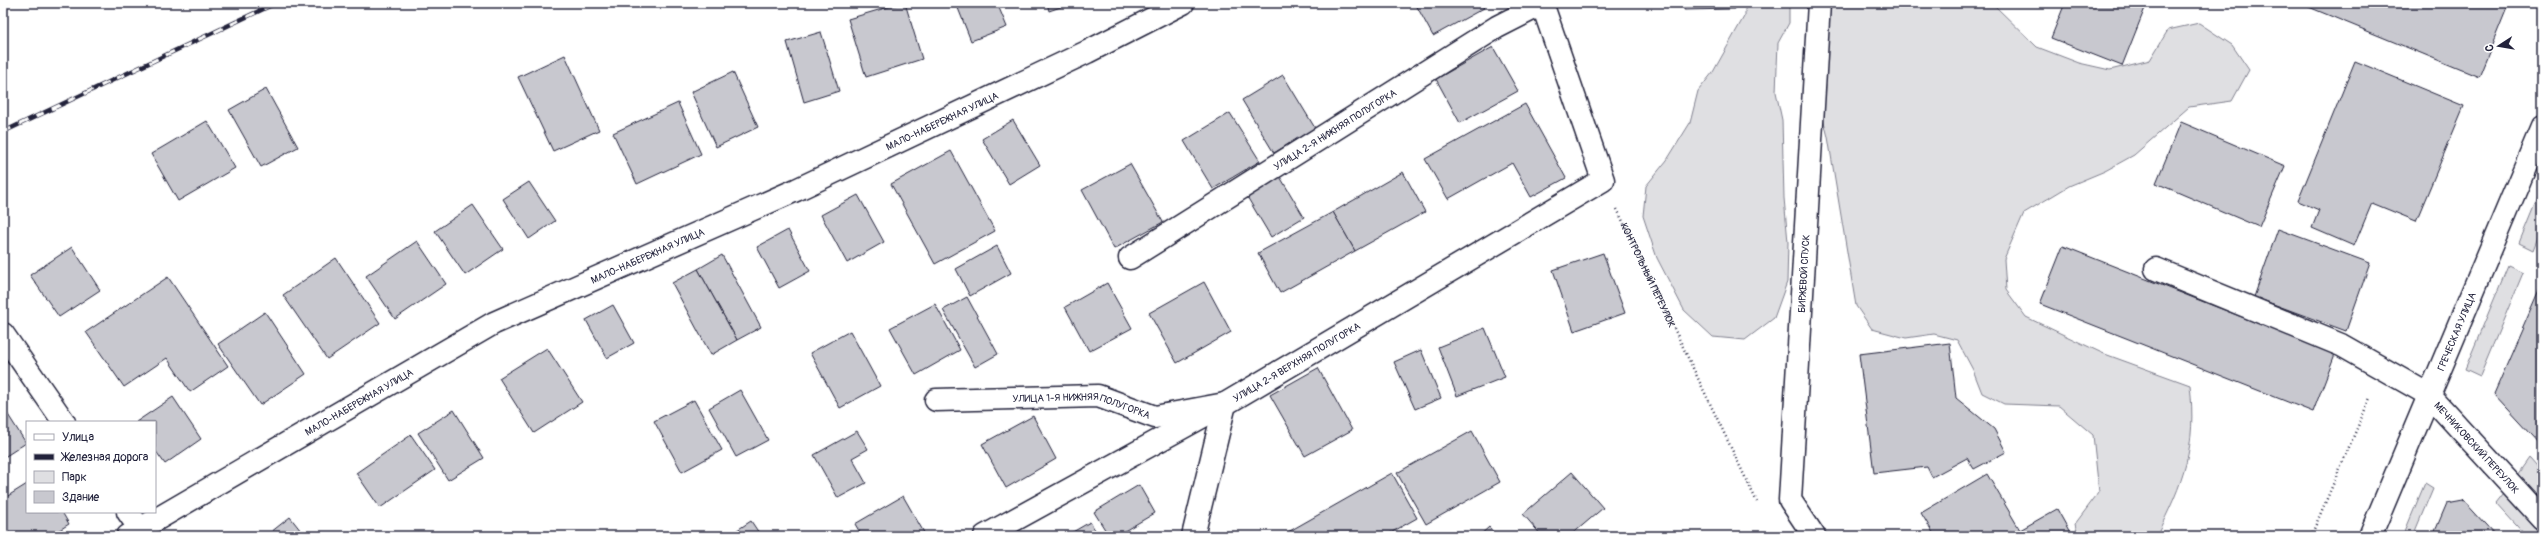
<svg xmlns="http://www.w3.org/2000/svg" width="2545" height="539" font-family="Pangolin,sans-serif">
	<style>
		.green { fill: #dfdfe2; stroke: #80808e }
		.building { fill: #c8c8cf; stroke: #22223b }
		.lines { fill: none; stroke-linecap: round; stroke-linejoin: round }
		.lane-casing { stroke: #22223b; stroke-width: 25 }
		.street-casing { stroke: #22223b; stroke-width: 25 }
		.secondary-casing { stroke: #22223b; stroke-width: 25 }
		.path { stroke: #22223b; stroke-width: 2.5; stroke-dasharray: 1 3; stroke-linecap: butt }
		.lane { stroke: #fff; stroke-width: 22 }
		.street { stroke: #fff; stroke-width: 22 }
		.secondary { stroke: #fff; stroke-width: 22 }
		.rail-casing { stroke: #22223b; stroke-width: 4.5 }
		.rail { stroke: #fff; stroke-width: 3; stroke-dasharray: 9; stroke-linecap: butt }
		.labels { text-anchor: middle; stroke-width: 3.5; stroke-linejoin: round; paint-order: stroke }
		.street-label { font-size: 10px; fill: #22223b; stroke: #fff }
	</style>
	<rect width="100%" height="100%" fill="#fff"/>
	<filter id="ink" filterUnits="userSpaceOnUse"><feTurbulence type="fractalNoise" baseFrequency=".025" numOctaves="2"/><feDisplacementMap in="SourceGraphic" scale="8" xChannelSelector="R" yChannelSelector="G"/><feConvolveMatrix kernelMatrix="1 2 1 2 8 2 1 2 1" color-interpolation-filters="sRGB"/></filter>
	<g filter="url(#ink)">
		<g class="green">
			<polygon points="1745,3 1789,3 1789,23 1778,43 1776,92 1782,120 1784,198 1788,242 1787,282 1774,318 1745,340 1713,337 1684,310 1657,258 1643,216 1646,186 1667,160 1690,123 1698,91 1713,72 1745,15"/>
			<path d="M1819 3H1992L2037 47 2079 63 2110 70 2150 60 2168 30 2199 23 2232 45 2249 70 2232 101 2189 107 2134 155 2105 171 2069 186 2024 213 2004 259 2006 290 2026 317 2102 353 2190 385C2197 446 2184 482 2156 536H2078L2075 524 2099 492 2093 435 2059 406 2004 404 1982 393 1973 370 1957 340 1934 334 1906 338 1872 329 1856 306 1828 137 1814 83Z"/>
			<polygon points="2542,187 2542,227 2533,250 2519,243"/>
			<polygon points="2508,266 2523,273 2480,376 2465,369"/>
			<polygon points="2529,458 2542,473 2542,507 2515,478"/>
			<polygon points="2425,483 2433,488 2413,536 2403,536"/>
			<polygon points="2507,489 2542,528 2542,536 2526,536 2496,503"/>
		</g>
		<g class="building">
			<polygon points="902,3 905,3 922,59 866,77 848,19"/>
			<polygon points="956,3 997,3 1007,27 971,41"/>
			<polygon points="1047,3 1072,3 1049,11"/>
			<polygon points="1415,3 1481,3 1484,8 1433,36"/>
			<polygon points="1684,3 1735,3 1735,9 1684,10"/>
			<polygon points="2065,3 2147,3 2122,66 2051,38"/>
			<polygon points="2299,3 2509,3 2479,77"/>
			<polygon points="821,32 839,91 804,102 787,42"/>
			<polygon points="1493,47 1518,91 1460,123 1436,79"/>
			<polygon points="565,55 599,130 553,151 518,77"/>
			<polygon points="2355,61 2464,106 2416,221 2372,203 2354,246 2312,228 2319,210 2298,201"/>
			<polygon points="733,72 758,127 716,147 691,92"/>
			<polygon points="1283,75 1315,128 1274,153 1242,100"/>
			<polygon points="266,89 298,147 261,167 229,110"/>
			<polygon points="678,103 701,154 637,184 613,133"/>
			<polygon points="1525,104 1566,178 1531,197 1512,163 1448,199 1425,159"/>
			<polygon points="1230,113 1260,161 1213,189 1184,141"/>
			<polygon points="1013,120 1040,165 1009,184 982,139"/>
			<polygon points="207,121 235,168 178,201 151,154"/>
			<polygon points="2181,122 2285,166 2259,227 2156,183"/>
			<polygon points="951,151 995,231 935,264 891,184"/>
			<polygon points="1130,164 1163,222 1114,249 1082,190"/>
			<polygon points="1403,172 1425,212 1355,251 1333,212"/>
			<polygon points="1279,175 1304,217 1271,237 1246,195"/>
			<polygon points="529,182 555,221 529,239 503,199"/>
			<polygon points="858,195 884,242 847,263 821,215"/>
			<polygon points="473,205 503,249 465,275 435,231"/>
			<polygon points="1333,212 1355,251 1280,293 1258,253"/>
			<polygon points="2278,229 2370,263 2346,331 2254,297"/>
			<polygon points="788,230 810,271 779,288 757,247"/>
			<polygon points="417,241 446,284 395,319 366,276"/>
			<polygon points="997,246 1011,273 970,296 956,269"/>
			<polygon points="2063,246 2335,354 2313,412 2040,304"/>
			<polygon points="72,247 100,290 59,317 30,275"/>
			<polygon points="1603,253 1625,313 1574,331 1553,270"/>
			<polygon points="722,255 761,327 737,340 698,269"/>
			<polygon points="336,258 380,323 327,359 283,295"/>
			<polygon points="698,269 737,340 711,355 672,283"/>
			<polygon points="168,277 228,366 190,392 167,358 124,387 86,332"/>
			<polygon points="1204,282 1231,332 1177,363 1149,313"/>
			<polygon points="1107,283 1132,328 1089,351 1065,307"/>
			<polygon points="2542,284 2542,446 2494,394"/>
			<polygon points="967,297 998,354 975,367 943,310"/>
			<polygon points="935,304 960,350 916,375 890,328"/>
			<polygon points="613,305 634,343 607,358 586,320"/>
			<polygon points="265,312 306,374 260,405 218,344"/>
			<polygon points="1485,328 1505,377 1457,396 1438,347"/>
			<polygon points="850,331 880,386 840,408 810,353"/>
			<polygon points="1950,343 1956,398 1994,429 2006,452 1974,469 1967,458 1932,477 1927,467 1874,473 1859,354"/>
			<polygon points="547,348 582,402 534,433 499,378"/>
			<polygon points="1421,350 1441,398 1415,409 1394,362"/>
			<polygon points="1318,368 1352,430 1305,456 1270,395"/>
			<polygon points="740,390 768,440 736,457 709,408"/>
			<polygon points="173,397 201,439 165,464 155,450 155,422 136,422"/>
			<polygon points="694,400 722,450 682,472 654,421"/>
			<polygon points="5,410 26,443 3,458 3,411"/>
			<polygon points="454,410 484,458 448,480 418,433"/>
			<polygon points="1033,416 1056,459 1006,488 982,444"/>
			<polygon points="857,431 868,449 852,458 866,483 838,498 814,455"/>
			<polygon points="1472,431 1500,482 1426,524 1397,473"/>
			<polygon points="411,435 435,470 380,508 356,473"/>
			<polygon points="1572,472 1603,508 1570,536 1542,536 1523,514"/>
			<polygon points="1392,473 1417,518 1385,536 1281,536"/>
			<polygon points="1987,474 2020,530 2057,509 2072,536 1935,536 1921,513"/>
			<polygon points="27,484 27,512 62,512 69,524 50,536 3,536 3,499"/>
			<polygon points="1139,485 1155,513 1116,536 1109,536 1094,512"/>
			<polygon points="903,496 926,536 862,536 855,524"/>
			<polygon points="2463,500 2496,536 2433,536 2447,503"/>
			<polygon points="290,517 305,536 266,536"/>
			<polygon points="751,521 761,536 728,536"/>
			<polygon points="1090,522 1099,536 1072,536 1071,533"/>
			<polygon points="1489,527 1497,536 1479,536"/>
		</g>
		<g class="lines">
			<defs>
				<polyline id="lane" points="2156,269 2341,345 2429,395"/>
				<g id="street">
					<path id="s2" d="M1130 258 1497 27 1542 4"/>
					<polyline points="3,334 64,422"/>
					<path id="s3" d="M2429 395 2542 518"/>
					<path id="s4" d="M936 400 1098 396 1155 417 1225 404 1193 536"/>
					<polyline points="128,512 145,536"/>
					<path id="s5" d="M128 536 494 323 796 190 1087 52 1183 3"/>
					<path id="s6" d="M985 536 1225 404 1603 180 1542 3"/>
					<path id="s7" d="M1814 536 1790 500 1819 3"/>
				</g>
				<g id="secondary">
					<path id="s8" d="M2370 536 2542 127"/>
				</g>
			</defs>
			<use href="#lane" class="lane-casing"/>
			<use href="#street" class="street-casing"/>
			<use href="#secondary" class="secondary-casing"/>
			<g class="path">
				<path id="s1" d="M1617 209 1757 502"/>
				<polyline points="2311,536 2370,398"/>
			</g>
			<use href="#lane" class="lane"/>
			<use href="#street" class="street"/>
			<use href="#secondary" class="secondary"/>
			<defs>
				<polyline id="rail" points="3,132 276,3"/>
			</defs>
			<use href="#rail" class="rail-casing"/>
			<use href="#rail" class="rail"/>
		</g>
	</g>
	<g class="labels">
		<g class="street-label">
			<text dy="4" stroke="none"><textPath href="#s5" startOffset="915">МАЛО-НАБЕРЕЖНАЯ УЛИЦА</textPath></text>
			<text dy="4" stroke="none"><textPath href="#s2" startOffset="242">УЛИЦА 2-Я НИЖНЯЯ ПОЛУГОРКА</textPath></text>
			<text dy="4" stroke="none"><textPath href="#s5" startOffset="591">МАЛО-НАБЕРЕЖНАЯ УЛИЦА</textPath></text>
			<text dy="4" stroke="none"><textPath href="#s7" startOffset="270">БИРЖЕВОЙ СПУСК</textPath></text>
			<text dy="4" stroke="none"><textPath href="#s1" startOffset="73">КОНТРОЛЬНЫЙ ПЕРЕУЛОК</textPath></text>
			<text dy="4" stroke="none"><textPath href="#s8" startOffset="222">ГРЕЧЕСКАЯ УЛИЦА</textPath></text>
			<text dy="4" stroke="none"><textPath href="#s6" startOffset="357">УЛИЦА 2-Я ВЕРХНЯЯ ПОЛУГОРКА</textPath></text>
			<text dy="4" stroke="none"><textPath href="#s5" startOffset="267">МАЛО-НАБЕРЕЖНАЯ УЛИЦА</textPath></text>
			<text dy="4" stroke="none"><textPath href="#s4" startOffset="147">УЛИЦА 1-Я НИЖНЯЯ ПОЛУГОРКА</textPath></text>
			<text dy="4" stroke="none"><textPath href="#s3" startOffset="71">МЕЧНИКОВСКИЙ ПЕРЕУЛОК</textPath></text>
		</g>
	</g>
	<rect width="2545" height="539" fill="none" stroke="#fff" stroke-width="16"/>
	<rect x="8" y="8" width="2529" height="523" fill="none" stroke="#22223b" stroke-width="1.5" filter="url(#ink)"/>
	<rect x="26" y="421" width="130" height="92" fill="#ffffff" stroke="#a7a7b1"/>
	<rect x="34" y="434" width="20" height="6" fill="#ffffff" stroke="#a7a7b1"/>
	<text x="62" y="441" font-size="12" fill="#22223b">Улица</text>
	<rect x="34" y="454" width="20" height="6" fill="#22223b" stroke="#a7a7b1"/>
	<text x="62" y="461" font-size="12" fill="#22223b">Железная дорога</text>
	<rect x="34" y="471" width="20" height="12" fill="#dfdfe2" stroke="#a7a7b1"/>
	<text x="62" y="481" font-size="12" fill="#22223b">Парк</text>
	<rect x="34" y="491" width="20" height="12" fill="#c8c8cf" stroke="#a7a7b1"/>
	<text x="62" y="501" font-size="12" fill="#22223b">Здание</text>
	<g transform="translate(2499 46) rotate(258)" stroke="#ffffff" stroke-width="3" paint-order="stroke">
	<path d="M0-3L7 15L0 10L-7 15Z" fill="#22223b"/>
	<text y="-6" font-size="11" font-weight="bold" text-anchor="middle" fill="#22223b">С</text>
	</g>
</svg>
